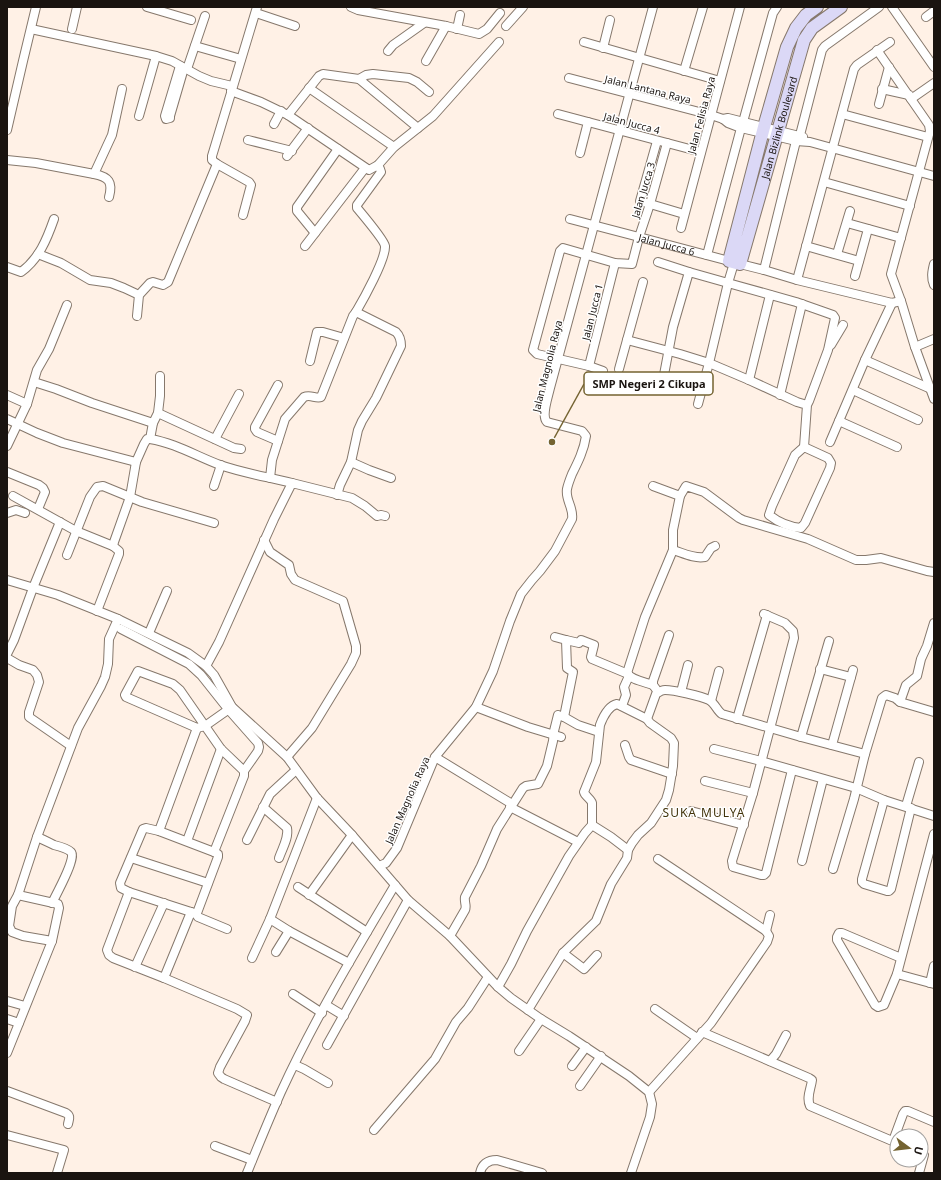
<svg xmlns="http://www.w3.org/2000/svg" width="941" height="1180" font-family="'Noto Sans',sans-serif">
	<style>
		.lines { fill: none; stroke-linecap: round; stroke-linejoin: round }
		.street-casing { stroke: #86786c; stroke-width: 10 }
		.secondary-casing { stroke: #86786c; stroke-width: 14 }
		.street { stroke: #fff; stroke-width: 8 }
		.secondary { stroke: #dbd8f6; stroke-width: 12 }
		.labels { text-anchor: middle; stroke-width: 3; stroke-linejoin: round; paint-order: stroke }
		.street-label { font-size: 10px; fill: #1a1410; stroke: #fff }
		.quarter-label { font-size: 12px; letter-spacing: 1px; fill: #42340b; stroke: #fff }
		.leader { fill: none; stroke: #746331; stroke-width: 1.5 }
		.callout-dot { fill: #746331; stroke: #fff; stroke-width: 1.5 }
		.callout { fill: #fff; stroke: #746331; stroke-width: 1.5 }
		.callout-label { font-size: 11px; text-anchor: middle; font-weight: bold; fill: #1a1410 }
	</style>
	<rect width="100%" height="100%" fill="#fff1e6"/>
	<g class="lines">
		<defs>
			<g id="street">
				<polyline points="147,7 191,20"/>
				<polyline points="351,7 358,10 446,26 479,34 487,29 500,13"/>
				<polyline points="892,7 934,67"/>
				<polyline points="256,13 295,26"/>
				<polyline points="926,17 934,11"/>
				<polyline points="506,26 523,7"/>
				<polyline points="31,29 156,56 172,61 199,76 211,81 232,86"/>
				<polyline points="72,29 77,7"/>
				<polyline points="457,29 460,15"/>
				<polyline points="584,42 720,81"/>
				<polyline points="195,46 241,59"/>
				<polyline points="603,48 610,20"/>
				<polyline points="877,50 929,125 930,131 891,274 901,301 915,347 934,399"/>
				<polyline points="388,51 393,45 424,23"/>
				<polyline points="426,61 446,26"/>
				<polyline points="180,66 165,116 166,119 170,118 170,116 184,68"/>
				<polyline points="187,69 205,16"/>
				<polyline points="684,71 703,7"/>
				<polyline points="569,78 711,115 723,119 728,123 741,128 796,141 810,142 934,176"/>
				<polyline points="359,79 366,75 373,74 409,78 417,82 429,92"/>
				<polyline points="309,88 394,147"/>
				<polyline points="882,89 909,95"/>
				<polyline points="231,91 261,102 288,115 369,170 378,165 394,147 433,116 499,42"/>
				<polyline points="911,99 934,83"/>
				<polyline points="879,104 889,67"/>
				<polyline points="558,114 701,152"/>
				<polyline points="842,114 928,137"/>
				<polyline points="288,115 319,76 323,74 359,79 418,128"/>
				<polyline points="139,116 156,56"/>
				<polyline points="723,119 728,118 803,137"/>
				<polyline points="743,122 773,13 777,7"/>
				<polyline points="274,124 281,111"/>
				<polyline points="7,130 23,61 36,7"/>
				<polyline points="800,135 822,50 825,46 879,7"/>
				<polyline points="248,140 292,151"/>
				<polyline points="657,141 640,201 684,214"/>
				<polyline points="796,141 764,270 797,280 892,303 901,301"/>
				<polyline points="580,153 588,122"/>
				<polyline points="287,156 308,128"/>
				<polyline points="7,160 36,163 94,174 112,135 122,89"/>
				<path d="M94 174C109 177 113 182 109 197"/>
				<polyline points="824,182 910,206"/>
				<polyline points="243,215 251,185 249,182 217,164 212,160 212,156 257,7"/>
				<path id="s1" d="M570 219 639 237 729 261"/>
				<polyline points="847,223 901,238"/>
				<polyline points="681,228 740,7"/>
				<polyline points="315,233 297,211 297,207 338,149"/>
				<polyline points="305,246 365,168"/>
				<polyline points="806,246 859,261"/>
				<polyline points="38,254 61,263 90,280 111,283 124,288 139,295"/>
				<polyline points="837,254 850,211"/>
				<polyline points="707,255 741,128"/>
				<polyline points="658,262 689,272"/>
				<polyline points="740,264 764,270"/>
				<path d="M934 264C932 272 931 278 934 285"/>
				<path d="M7 267 21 272C39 259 47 239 54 219"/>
				<polyline points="855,276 868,229"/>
				<polyline points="797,280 854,69 857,65 890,42"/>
				<polyline points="137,316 139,295 150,283 153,282 163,285 168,282 217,164"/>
				<polyline points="627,340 680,354 709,363 698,404"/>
				<polyline points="831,345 843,325"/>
				<polyline points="915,347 934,339"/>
				<polyline points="865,360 931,389"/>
				<polyline points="310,361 317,332 323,332 344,338"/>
				<polyline points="589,366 615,263"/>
				<polyline points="619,369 643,282"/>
				<polyline points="603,371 589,366 537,354 533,350 560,251 563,248 615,263 632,264 639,237 650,204 667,143"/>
				<polyline points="663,380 673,327 689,272 728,283 734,263"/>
				<polyline points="749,380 770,295"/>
				<polyline points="34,382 56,389 92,403 153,423"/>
				<polyline points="278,385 255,427 255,429 257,432 278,441"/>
				<polyline points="853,390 918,420"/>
				<polyline points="7,395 27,404"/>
				<polyline points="780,395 802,304"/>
				<polyline points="158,413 234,448 241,449"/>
				<polyline points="7,419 37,433 63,443 136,462"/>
				<polyline points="839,421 897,447"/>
				<polyline points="150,439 153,423 158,413 160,396 160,376"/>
				<polyline points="215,439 239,394"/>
				<polyline points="830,442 865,360 892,303"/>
				<polyline points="7,446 27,404 37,370 49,349 67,305"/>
				<polyline points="804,447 807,405 797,402 749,380 709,363 728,283 796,302 833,315 835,318 828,350 809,401 807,405"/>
				<path d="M804 447 828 458 831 463 830 468 805 523 801 528C790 527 778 522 769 515L772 506 795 455Z"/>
				<polyline points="351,462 369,470 391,478"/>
				<polyline points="7,472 39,485 43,488 45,492 38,509"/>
				<path d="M270 478 272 460 285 419 304 397C310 394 316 399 321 397L353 316 356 312C363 300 386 259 385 246 384 240 362 214 357 208V205L381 172 380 169 378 165"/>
				<polyline points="214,486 221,465"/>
				<polyline points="653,486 680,496"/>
				<path d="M337 495 340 485 351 462 358 430 362 421 376 398 401 346C401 340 400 336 396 332L356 312"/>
				<polyline points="13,496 76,531 113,546"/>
				<polyline points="7,513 16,510 25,513"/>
				<polyline points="264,540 270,552 289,565 291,574 295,580 343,601 356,646 356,653 351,664 312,728 287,757"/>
				<path d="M673 550C683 553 694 559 705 557L711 548 715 546"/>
				<polyline points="67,555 90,497 97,487 103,486 142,502 214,523"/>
				<polyline points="7,580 58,595 118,619 188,653 206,666 214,675 232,707 287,757 317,798 352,835 408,900 450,936 498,987 511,998 541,1019 569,1036 629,1076 649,1092 652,1104 650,1117 631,1173"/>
				<path d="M97 611 119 554V551L113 546 114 542 130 497 136 462 144 444 147 439H150C175 443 196 456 220 465 243 473 268 477 292 483"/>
				<polyline points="764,614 785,623 793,631 794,638 753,793 732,861 733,867 761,875 764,875 766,873 792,770"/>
				<polyline points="121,629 189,664 201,675 228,709 258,743 259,747 258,751 244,771"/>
				<polyline points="149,633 167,591"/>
				<polyline points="555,637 566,640 567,668 573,672 564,717"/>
				<polyline points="566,640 579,643 581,640 594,645 591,657 592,659 628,674"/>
				<polyline points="7,654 14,640 33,588 60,522"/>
				<polyline points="7,658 19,665 33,670 37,675 39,682 29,712 29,717 71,746"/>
				<polyline points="206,666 219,642 274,519 292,483 352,498 365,506 377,516 381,515 385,516"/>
				<polyline points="820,669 851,677"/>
				<path d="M653 685C645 682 631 680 627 673L645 617 673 550V530L680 496 686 486 704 492 739 518 743 520 808 539 856 560H866L881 558 927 571 934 572"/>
				<polyline points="656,689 653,685 653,681 669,635"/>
				<polyline points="681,692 688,665"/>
				<polyline points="711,701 719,671"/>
				<polyline points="900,702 934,712"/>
				<polyline points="622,706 626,695 624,687 629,676"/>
				<polyline points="232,707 205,726 197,728 126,697 125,695 138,671 173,684 180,690 221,749 244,771 244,776 214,852 218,854 218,857 197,913 196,914 191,912 164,978 237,1009 247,1015 245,1021 220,1067 218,1073 221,1077 224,1079 277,1102"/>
				<polyline points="476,707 528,727 561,737"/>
				<polyline points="737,719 767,615"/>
				<polyline points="801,737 829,641"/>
				<polyline points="625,745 629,757 631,760 672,774"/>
				<polyline points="832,745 853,670"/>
				<polyline points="714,749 761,761 856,788 884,800 934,816"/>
				<polyline points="435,757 512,804"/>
				<polyline points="705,781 753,793"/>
				<polyline points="884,800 862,879 862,882 864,884 887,891 889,891 891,889 911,808"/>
				<polyline points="906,806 919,762"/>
				<path d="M263 807 287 828C289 838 282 849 279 858"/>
				<polyline points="510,807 578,842"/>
				<polyline points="691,811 744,825"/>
				<polyline points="159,831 197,728"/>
				<path d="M37 837C42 839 48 842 54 845 58 846 68 849 71 852 77 857 56 895 52 903"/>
				<polyline points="247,840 270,794 296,770"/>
				<polyline points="187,841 221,749"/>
				<path d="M628 850 611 837 592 825V803C591 799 585 796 584 792L596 762 600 725C603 717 608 706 617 704L647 719"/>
				<polyline points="131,858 208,883"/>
				<polyline points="802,861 823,779"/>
				<path d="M379 866 386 863 397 848 435 757 476 707 493 671 510 621 521 594 532 580 540 571 555 551 572 519C574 508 565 500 567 489 568 484 570 479 572 474 578 462 584 450 586 436L582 431 547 422C541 416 548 397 550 388L653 7"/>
				<polyline points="833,869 854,799 865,754 882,698 886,695 895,698 900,702 906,685 917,676 921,659 927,646 934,623"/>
				<polyline points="298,887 367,932"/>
				<polyline points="129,892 107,950 109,955 113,958 164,978"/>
				<polyline points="309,895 352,835"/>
				<polyline points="191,912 129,892 121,888 120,883 143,829 146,828 159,831 214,852"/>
				<polyline points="196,914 198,917 227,929"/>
				<polyline points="270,919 289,931 349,963"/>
				<polyline points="766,931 770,915"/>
				<path d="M450 936 465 910C467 906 464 902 465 897L481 866 497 829 523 788 526 786 538 784 547 766 553 741 554 731 558 715 564 717 578 725 599 732"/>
				<polyline points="52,941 23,936 12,932 9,926 12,906 18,895 37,837 78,728 101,686 105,677 108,664 109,639 118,619"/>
				<polyline points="276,952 289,931"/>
				<polyline points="563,953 584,969 597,955"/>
				<polyline points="252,958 270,919 317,798"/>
				<polyline points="901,958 842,933 839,933 837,937 837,940 875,1005 878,1007 884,1005 897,974 934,834"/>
				<polyline points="135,967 164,903"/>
				<polyline points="897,974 934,984"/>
				<polyline points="930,983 934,966"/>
				<polyline points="498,987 511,964 527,931 569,856 585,833 592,825"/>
				<polyline points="293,994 322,1013"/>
				<polyline points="7,1001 25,1006"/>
				<polyline points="326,1005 344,1016"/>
				<polyline points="655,1009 697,1038"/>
				<path d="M528 1010 563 953 596 921 611 884 627 858 628 850 632 843 638 835 651 823 666 800 669 790 673 766 674 743 671 738 650 723 647 719 656 694C659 692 661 690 665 690 674 690 701 696 709 700 715 703 717 711 722 714L801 737 865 754"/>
				<polyline points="7,1019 19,1023"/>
				<path d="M702 1032 809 1078 812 1080C811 1089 806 1097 810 1106L897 1143"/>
				<polyline points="327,1045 408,900"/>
				<polyline points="519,1051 541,1019"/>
				<polyline points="7,1053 52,941 59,908 58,904 18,895"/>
				<polyline points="770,1061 776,1054 786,1035"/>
				<polyline points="295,1065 304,1069 328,1083"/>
				<polyline points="572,1066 586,1047"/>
				<polyline points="580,1086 601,1056"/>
				<path d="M7 1091 66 1113C71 1116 69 1119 68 1124"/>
				<polyline points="649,1092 711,1023 767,942 769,936 766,931 658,859"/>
				<polyline points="374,1130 435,1059 456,1022 468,1008 488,977"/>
				<polyline points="7,1135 64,1150 57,1173"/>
				<polyline points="893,1141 903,1114 905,1111 908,1111 934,1122"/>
				<polyline points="215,1146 252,1160"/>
				<path d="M247 1173C258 1146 269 1119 281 1092 314 1020 355 952 395 885"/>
				<path d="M480 1173C482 1164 488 1160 497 1160L542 1173"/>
				<polyline points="919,1173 924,1155 921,1152"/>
			</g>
			<g id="secondary">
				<path id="s2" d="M817 7 806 15 796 28 787 47 764 127 729 261 740 264 804 40 812 28 841 7"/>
			</g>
		</defs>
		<use href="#street" class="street-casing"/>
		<use href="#secondary" class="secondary-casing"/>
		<use href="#street" class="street"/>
		<use href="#secondary" class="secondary"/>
	</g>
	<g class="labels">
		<g class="street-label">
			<text transform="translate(648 89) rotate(14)" y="4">Jalan Lantana Raya</text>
			<text transform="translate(701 115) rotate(-75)" y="4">Jalan Felisia Raya</text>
			<text transform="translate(632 123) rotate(15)" y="4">Jalan Jucca 4</text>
			<text dy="4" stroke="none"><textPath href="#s2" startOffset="426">Jalan Bizlink Boulevard</textPath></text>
			<text transform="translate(643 190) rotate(-73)" y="4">Jalan Jucca 3</text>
			<text dy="4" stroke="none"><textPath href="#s1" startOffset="100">Jalan Jucca 6</textPath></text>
			<text transform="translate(592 312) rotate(-76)" y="4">Jalan Jucca 1</text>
			<text transform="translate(547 366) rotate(-76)" y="4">Jalan Magnolia Raya</text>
			<text transform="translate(407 800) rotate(-66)" y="4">Jalan Magnolia Raya</text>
		</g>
		<g class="quarter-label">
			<text x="704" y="817">SUKA MULYA</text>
		</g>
	</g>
	<path class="leader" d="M552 442L584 384"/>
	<circle class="callout-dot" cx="552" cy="442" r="4"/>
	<rect class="callout" x="584" y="372" width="129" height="23" rx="4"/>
	<g class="callout-label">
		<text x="649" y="388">SMP Negeri 2 Cikupa</text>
	</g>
	<rect width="941" height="1180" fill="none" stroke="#1a1410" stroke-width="16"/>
	<g transform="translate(909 1148) rotate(105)"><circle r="19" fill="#ffffff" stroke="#a3a19f"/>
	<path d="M0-3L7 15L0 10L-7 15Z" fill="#746331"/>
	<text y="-6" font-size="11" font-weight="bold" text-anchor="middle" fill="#1a1410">U</text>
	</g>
</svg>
